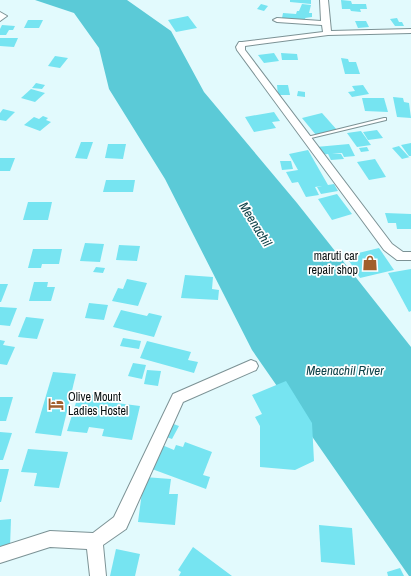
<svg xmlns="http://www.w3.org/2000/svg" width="411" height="576" font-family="'Archivo Narrow',sans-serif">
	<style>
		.water { fill: #5bcad7 }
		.building { fill: #76e4f1 }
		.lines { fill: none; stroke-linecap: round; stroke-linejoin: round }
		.service-casing { stroke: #7c9295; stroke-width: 2 }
		.minor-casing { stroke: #7c9295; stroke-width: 2 }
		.service { fill: #fff; fill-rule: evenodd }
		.minor { fill: #fff; fill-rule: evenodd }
		.labels { text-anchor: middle; stroke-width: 3.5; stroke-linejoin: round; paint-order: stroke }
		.poi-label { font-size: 12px; fill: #081011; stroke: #fff; text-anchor: end }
		.water-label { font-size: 13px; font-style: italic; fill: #104349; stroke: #fff }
	</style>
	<rect width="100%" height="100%" fill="#e2fafd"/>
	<polygon class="water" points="35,0 127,0 171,31 204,92 297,203 411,347 411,576 409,576 252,350 165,179 109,89 99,48 74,13"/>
	<g class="building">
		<polygon points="290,0 311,0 311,4 290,2"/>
		<polygon points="341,0 351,1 352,4 366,4 367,9 360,9 361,12 351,11 350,9 342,9"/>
		<polygon points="261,4 268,6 264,11 257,9"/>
		<polygon points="302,4 311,5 309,13 312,13 312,17 305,18 306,21 286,20 286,18 282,18 283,13 296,14 297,11 299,11"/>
		<polygon points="188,16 197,28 176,32 168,20"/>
		<polygon points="397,18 399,22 402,22 404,26 395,26 390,19"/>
		<polygon points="28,20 43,20 39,28 24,28"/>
		<polygon points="355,21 366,21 369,27 358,28"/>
		<polygon points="2,25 15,26 13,30 9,30 6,35 0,35 0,29"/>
		<polygon points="0,38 18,38 14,47 0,46"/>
		<polygon points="274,53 279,61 264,63 258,55"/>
		<polygon points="281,53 297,54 298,60 282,60"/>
		<polygon points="55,56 68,58 60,68 48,66"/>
		<polygon points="341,58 348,59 349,62 356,62 360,74 345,74"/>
		<polygon points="36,83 45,85 42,89 32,88"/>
		<polygon points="277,85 288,85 290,95 278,95"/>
		<polygon points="363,85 369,94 352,97 348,92 355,91 352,86"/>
		<polygon points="31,89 45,93 35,102 21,98"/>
		<polygon points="298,91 305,92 305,97 297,96"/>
		<polygon points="393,97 403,98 404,102 409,103 411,118 397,117"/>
		<polygon points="362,98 384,98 388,112 365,111"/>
		<polygon points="3,109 15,112 6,121 0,120 0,113"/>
		<polygon points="274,112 280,121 272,122 276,128 254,132 245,117"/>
		<polygon points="322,113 337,130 316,135 302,118"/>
		<polygon points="43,116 48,118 46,120 51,122 40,131 24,125 34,117 39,119"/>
		<polygon points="377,130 383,138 368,140 363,132"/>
		<polygon points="361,131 371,145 357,147 347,133"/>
		<polygon points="81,142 93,142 87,159 75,158"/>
		<polygon points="411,143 411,156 409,156 401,145"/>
		<polygon points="108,144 126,144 123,159 105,158"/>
		<polygon points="349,144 355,156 344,157 342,153 332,154 341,154 344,159 331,160 328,154 320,155 316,147"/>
		<polygon points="399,146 409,157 410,157 402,159 392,148"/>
		<polygon points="367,147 369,151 361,152 359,148"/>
		<polygon points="308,150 328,185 334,184 338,191 321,194 317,187 322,186 315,187 319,195 306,197 298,182 292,183 286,172 298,170 289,154"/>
		<polygon points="0,158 15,158 10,171 0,171"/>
		<polygon points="375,159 386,177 369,180 357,162"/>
		<polygon points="280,161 291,161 293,169 282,170"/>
		<polygon points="106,180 135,180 133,192 103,192"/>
		<polygon points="337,194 352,214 332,220 318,199"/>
		<polygon points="28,202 52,202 48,220 23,220"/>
		<polygon points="385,213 411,214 411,229 397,229 396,223 388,223"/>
		<polygon points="85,243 104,244 100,262 80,261"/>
		<polygon points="119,245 140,246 137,261 116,260"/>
		<polygon points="379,248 394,270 360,278 346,256"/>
		<polygon points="33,249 62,249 59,264 42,264 41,268 28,268"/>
		<polygon points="96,267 105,268 103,273 93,272"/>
		<polygon points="411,269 411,311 409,312 388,273"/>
		<polygon points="185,275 213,277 212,289 219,290 218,300 181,298"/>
		<polygon points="127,279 147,283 138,306 112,301 118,288 123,289"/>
		<polygon points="34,282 48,282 47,287 55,287 51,301 29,301"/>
		<polygon points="0,284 8,284 1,302 0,302"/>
		<polygon points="89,303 108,305 104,320 85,318"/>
		<polygon points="0,307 17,308 10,326 0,325"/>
		<polygon points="121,310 147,316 149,313 162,316 154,337 113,327"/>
		<polygon points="26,317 44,319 37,339 18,337"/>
		<polygon points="123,338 141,341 139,349 120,346"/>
		<polygon points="0,340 5,341 3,345 15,347 7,365 0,364"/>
		<polygon points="147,341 191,352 188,360 198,362 194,373 140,358"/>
		<polygon points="133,363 146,365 142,379 128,376"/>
		<polygon points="147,370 161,371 158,386 144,384"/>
		<polygon points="53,372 76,374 61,436 35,433"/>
		<polygon points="286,381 312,423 314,461 295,470 260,467 260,426 255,417 262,414 252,395"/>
		<polygon points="79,393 103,396 101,401 140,406 132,440 102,436 104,429 89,427 87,433 67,431"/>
		<polygon points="0,397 13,397 6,421 0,421"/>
		<polygon points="168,422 179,426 172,439 161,435"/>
		<polygon points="0,432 12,433 3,460 0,460"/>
		<polygon points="185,442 212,452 203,475 210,477 206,489 152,469 162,445 174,450 176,445 183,447"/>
		<polygon points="28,449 68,452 59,488 34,486 37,473 21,472"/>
		<polygon points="0,469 9,469 1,502 0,502"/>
		<polygon points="144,477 171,479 169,494 178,494 175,525 138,522"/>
		<polygon points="11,519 10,547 0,548 0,520"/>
		<polygon points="319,525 352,528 355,565 321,562"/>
		<polygon points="193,547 232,576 179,576 181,572 178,570"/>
		<polygon points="116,549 140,554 135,576 110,576"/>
		<polygon points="400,568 404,576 388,576 387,572"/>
	</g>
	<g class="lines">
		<defs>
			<polygon id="service" points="384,118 386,118 386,120 307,139 305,138 307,137"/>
			<g id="minor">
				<polygon points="320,0 328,0 331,31 411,29 411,33 328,35 245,46 245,50 392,244 403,252 411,252 411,260 397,260 384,250 237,50 236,47 239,42 242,42 323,32 322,25 277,22 273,20 277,18 321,21"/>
				<polygon points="0,12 7,16 0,21"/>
				<polygon points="251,360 256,362 258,366 256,370 183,402 126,529 103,545 106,576 90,576 87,549 50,547 0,563 0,547 50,531 93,533 114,517 173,394"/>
			</g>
		</defs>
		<use href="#service" class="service-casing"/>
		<use href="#minor" class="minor-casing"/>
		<use href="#service" class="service"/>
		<use href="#minor" class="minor"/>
	</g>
	<defs>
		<symbol id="shop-bare" viewBox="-9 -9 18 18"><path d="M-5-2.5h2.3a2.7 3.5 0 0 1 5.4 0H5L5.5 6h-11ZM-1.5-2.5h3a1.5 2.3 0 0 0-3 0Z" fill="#a15f2c" stroke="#fff" stroke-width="2.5" paint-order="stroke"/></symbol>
		<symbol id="hotel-bare" viewBox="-9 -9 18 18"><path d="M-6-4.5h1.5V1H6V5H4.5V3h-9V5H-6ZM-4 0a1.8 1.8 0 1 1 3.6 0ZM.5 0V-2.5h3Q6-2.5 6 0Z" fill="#a15f2c" stroke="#fff" stroke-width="2.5" paint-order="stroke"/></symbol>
	</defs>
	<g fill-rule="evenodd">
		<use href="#shop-bare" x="359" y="252" width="22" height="22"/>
		<use href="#hotel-bare" x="45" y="393" width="22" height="22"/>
	</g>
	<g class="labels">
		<g class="poi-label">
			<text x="358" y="260">maruti car<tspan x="358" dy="14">repair shop</tspan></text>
			<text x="68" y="401" text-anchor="start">Olive Mount<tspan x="68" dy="14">Ladies Hostel</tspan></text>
		</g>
		<g class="water-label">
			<text transform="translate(256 224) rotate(58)" y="5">Meenachil</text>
			<text x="345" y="375">Meenachil River</text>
		</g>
	</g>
</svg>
